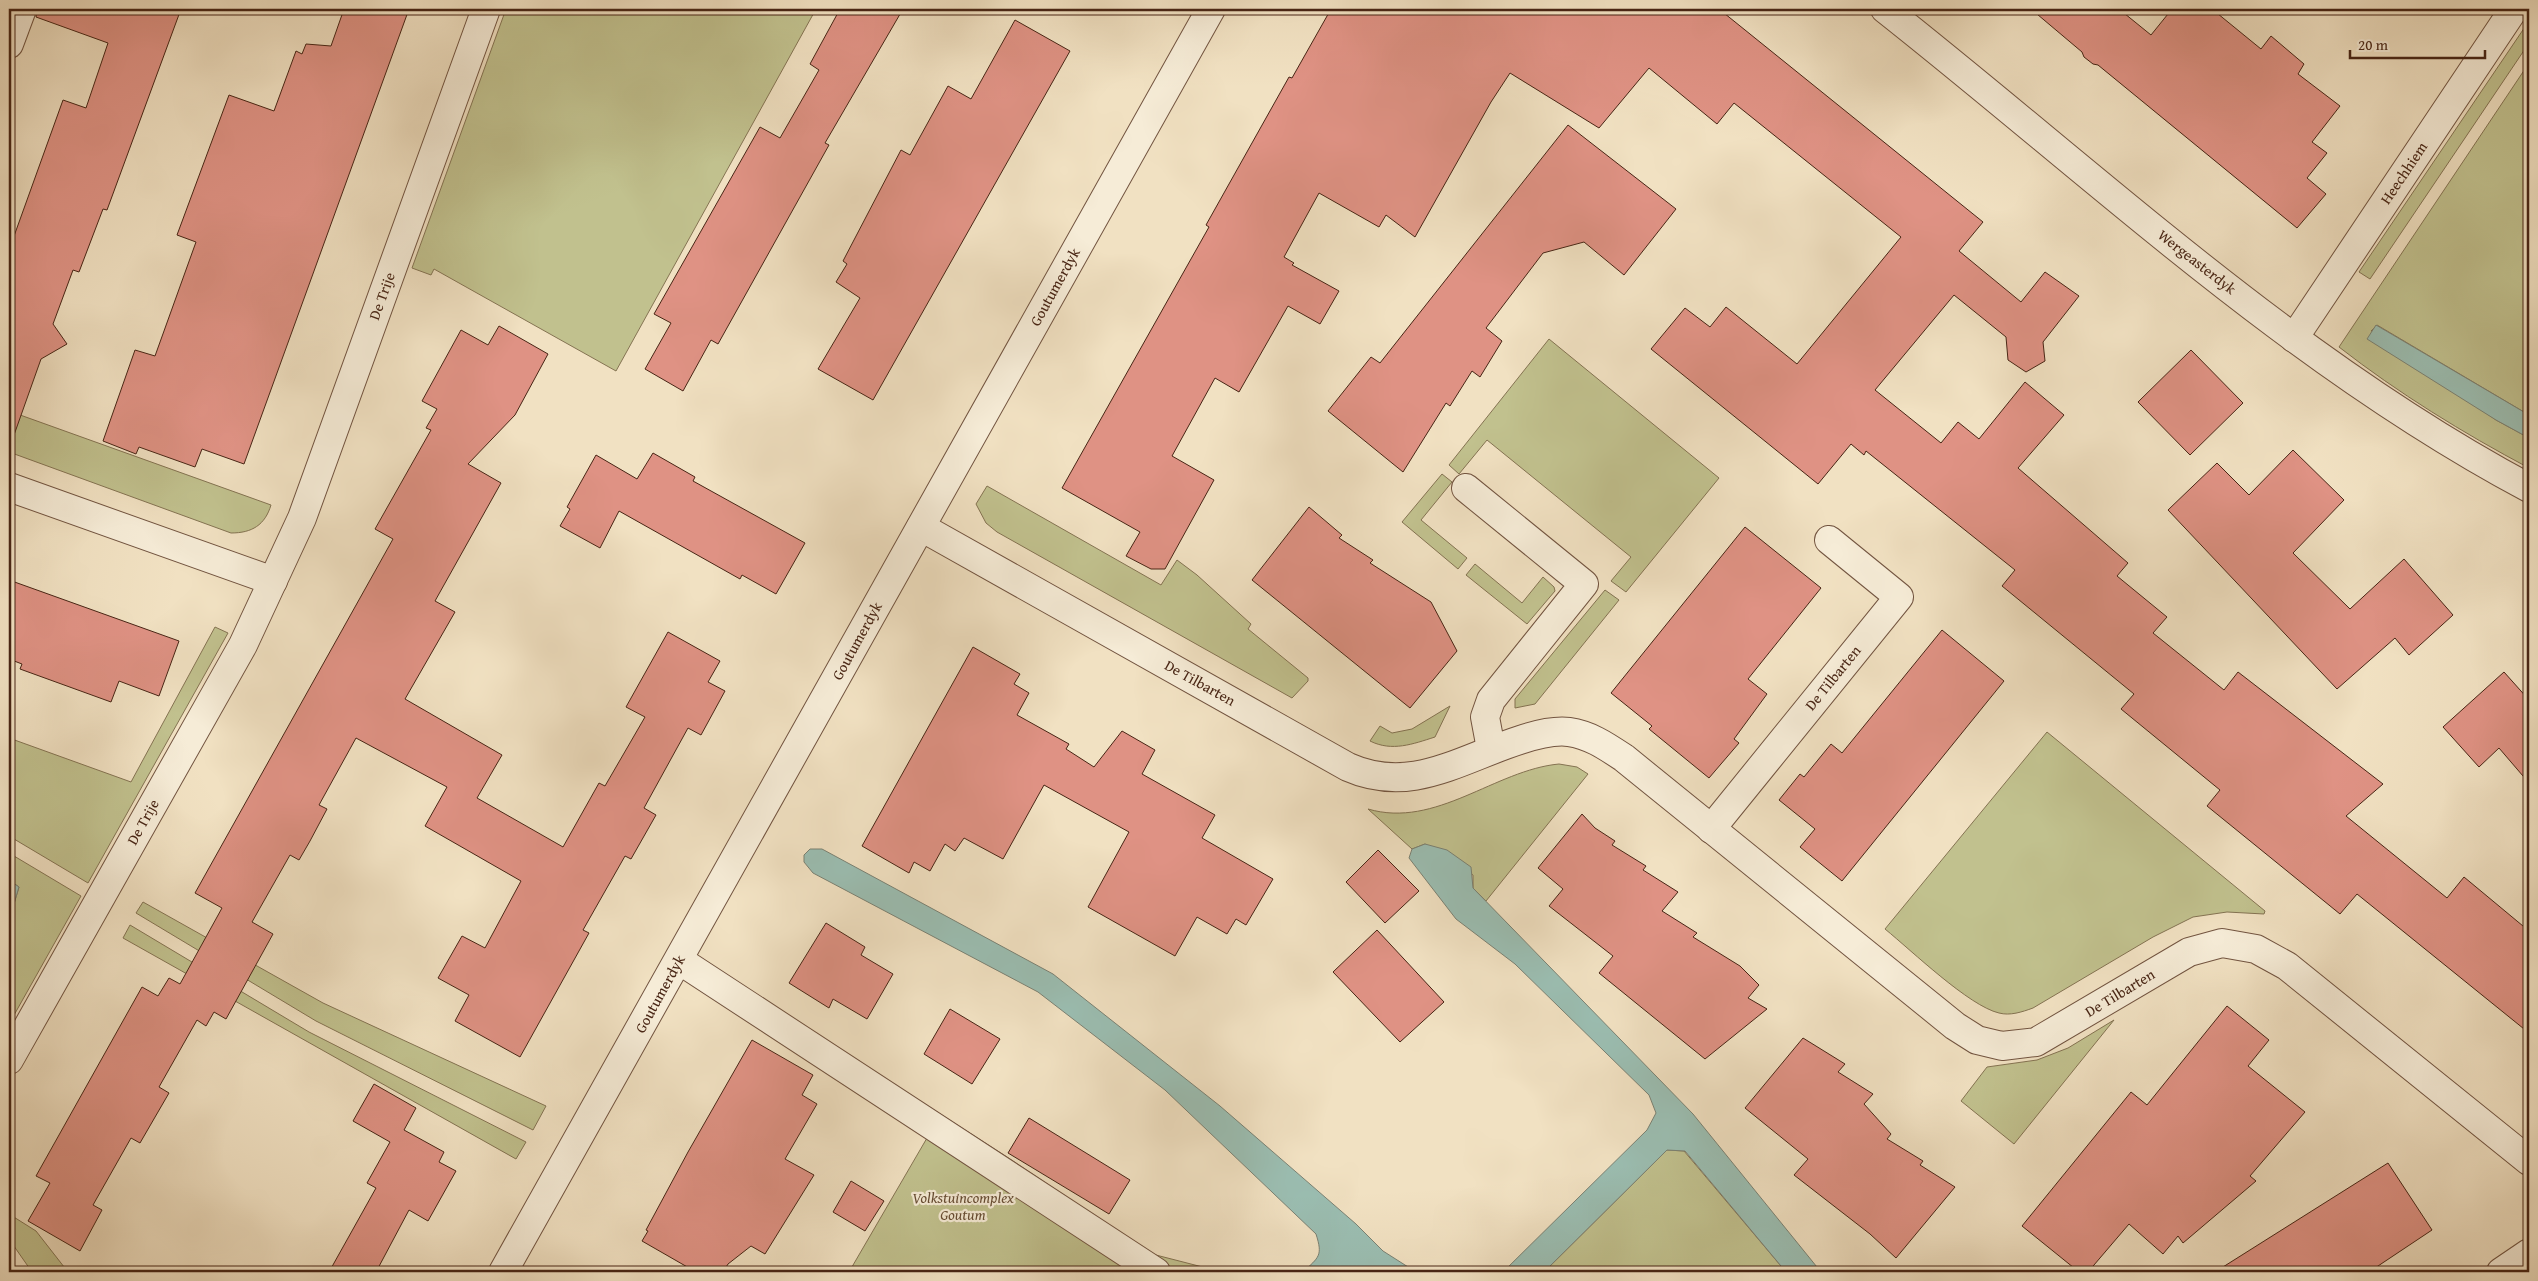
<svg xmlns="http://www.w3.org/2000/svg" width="2538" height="1281" font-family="'Gentium Book Plus',serif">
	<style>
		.green { fill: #c1c18e; stroke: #847352 }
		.water { fill: #9bbeb2; stroke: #7a8173 }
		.building { fill: #df9284; stroke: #482515 }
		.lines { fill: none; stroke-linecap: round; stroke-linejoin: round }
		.minor-casing { stroke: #725440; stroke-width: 30 }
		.minor { stroke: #f6ecd7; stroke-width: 28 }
		.labels { text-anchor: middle; stroke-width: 4.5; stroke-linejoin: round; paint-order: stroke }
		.street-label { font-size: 15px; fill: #482515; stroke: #f6ecd7 }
		.park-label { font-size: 15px; font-style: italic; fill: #664c33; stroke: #f6ecd7 }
	</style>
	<rect width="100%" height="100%" fill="#f1e1c2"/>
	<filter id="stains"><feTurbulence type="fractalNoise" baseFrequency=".004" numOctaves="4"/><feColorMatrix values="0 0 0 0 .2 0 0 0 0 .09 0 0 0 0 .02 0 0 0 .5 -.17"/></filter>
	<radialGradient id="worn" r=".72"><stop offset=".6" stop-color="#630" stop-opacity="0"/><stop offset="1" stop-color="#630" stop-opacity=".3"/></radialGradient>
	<g class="green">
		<polygon points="506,9 816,9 616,371 434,269 431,275 412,268"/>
		<polygon points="2529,21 2529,43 2370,279 2359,272"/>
		<path d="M2529 63V415L2377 325 2371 331 2496 420 2529 438V468C2463 433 2398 393 2339 347Z"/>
		<polygon points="1549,339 1719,478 1626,592 1611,581 1631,557 1487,440 1459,474 1449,465"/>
		<path d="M9 411 271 505C265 525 252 533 231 533L9 452Z"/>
		<polygon points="1442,474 1452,482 1421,520 1467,558 1458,569 1402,522"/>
		<polygon points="987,486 1161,585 1177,560 1197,575 1251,624 1248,629 1308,678 1308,681 1292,698 997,532 986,523 976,504"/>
		<polygon points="1475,564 1522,603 1543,577 1554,587 1555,591 1527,624 1466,575"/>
		<polygon points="1605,590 1619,600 1535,704 1515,708 1515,699"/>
		<polygon points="215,627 228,633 88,883 9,836 9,738 131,782"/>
		<path d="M1450 706 1435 737C1413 744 1392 752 1370 741L1380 726 1392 733 1412 729Z"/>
		<path d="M2047 732 2265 911 2264 914 2227 912 2193 917 2153 937 2033 1008C2022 1012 2010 1016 1999 1013 1969 1006 1912 951 1885 929Z"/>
		<path d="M1559 764 1577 767 1588 774 1486 901 1473 888V875L1425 844 1412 849 1368 809C1436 829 1495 770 1559 764Z"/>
		<polygon points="9,853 81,896 9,1024 9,907 13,907 19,887 9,880"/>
		<polygon points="143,902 323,1003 546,1106 533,1130 316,1021 136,913"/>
		<polygon points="130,925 309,1032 526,1142 516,1159 123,938"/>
		<polygon points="715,969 1007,1157 1152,1254 1222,1272 849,1272 927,1138"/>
		<polygon points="2114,1020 2014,1144 1961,1101 1987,1067 2037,1060 2068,1048"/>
		<polygon points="1667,1150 1684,1151 1786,1272 1544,1272"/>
		<polygon points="9,1214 36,1231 68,1272 32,1272 9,1239"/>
	</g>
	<g class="water">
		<polygon points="2376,325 2529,415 2529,438 2496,420 2367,339"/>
		<polygon points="1425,844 1447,850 1471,867 1473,888 1693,1114 1821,1272 1786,1272 1685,1151 1667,1150 1544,1272 1503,1272 1647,1130 1656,1113 1649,1095 1515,964 1456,919 1409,858 1412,849"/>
		<path d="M810 849H822L1053 974 1220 1106 1356 1224 1383 1251 1416 1272H1303C1319 1257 1323 1256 1316 1234L1165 1090 1038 992 813 873 804 862V855Z"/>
		<polygon points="9,880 19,887 13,907 9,907"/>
	</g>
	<g class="building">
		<polygon points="37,9 181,9 107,210 103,209 79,272 73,270 53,324 67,344 41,359 14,435 9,434 9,250 63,100 86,108 108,43 36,17"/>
		<polygon points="344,9 409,9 244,464 202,449 195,467 139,447 136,454 103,441 135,350 155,356 196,242 177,235 229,95 274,111 296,51 302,54 306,44 331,46"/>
		<polygon points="840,9 903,9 825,143 829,145 718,344 711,340 683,391 645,369 671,323 654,314 760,127 780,138 819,70 810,64"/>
		<polygon points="1331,9 1719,9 1983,222 1959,251 2021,302 2045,272 2079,296 2043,342 2045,361 2026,372 2008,360 2006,337 1954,295 1875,390 1941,443 1958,422 1979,439 2025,382 2064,415 2018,468 2128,563 2117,576 2167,617 2153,633 2224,690 2238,672 2383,784 2346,816 2447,898 2464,877 2529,931 2529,1033 2357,894 2340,914 2207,806 2220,790 2121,709 2134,694 2002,586 2015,570 1866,451 1864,455 1851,444 1818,484 1651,349 1685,308 1710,327 1726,307 1797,364 1901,237 1734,103 1717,124 1649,68 1599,128 1510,73 1491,102 1415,237 1386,215 1379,227 1319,193 1284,257 1294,263 1292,265 1339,291 1320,324 1288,306 1239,392 1215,378 1172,456 1214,480 1165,569 1151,569 1126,556 1140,532 1062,488 1209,227 1206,225 1289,77 1292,78"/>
		<polygon points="2031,9 2119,9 2151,35 2172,9 2212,9 2261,49 2271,36 2304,64 2298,74 2340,106 2312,142 2327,153 2307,178 2326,194 2297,228 2098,65 2093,64 2084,57 2082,52"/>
		<polygon points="1015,20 1070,51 873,400 818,369 860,298 836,282 847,264 843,261 901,150 910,155 948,86 971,99"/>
		<polygon points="1568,125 1676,209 1624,275 1584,242 1543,253 1486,328 1502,341 1480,377 1472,371 1450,406 1446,403 1403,472 1328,411 1371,357 1380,363"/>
		<polygon points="499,326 548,354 515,415 468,464 501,483 435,601 455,612 405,699 502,755 477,798 563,847 599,783 605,786 645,717 626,707 668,632 720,661 708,682 725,691 701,735 688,728 644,808 656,815 631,859 625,856 583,930 589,933 520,1057 455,1021 469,995 438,978 462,936 485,948 521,881 425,826 447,787 356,738 319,805 327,809 310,841 299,860 290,855 252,922 273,934 226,1019 214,1012 206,1026 197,1020 159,1087 169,1093 140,1143 131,1138 93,1205 102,1210 80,1251 28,1221 50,1183 36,1176 142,987 158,996 169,978 180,984 222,908 195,893 393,539 375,529 431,430 426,428 437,409 422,401 461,330 488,345"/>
		<polygon points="2191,350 2243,403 2190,455 2138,402"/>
		<polygon points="2293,450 2344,500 2293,553 2350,609 2404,559 2453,615 2409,655 2395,638 2337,689 2168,510 2217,463 2249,495"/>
		<polygon points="653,453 695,477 693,481 805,543 776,594 742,575 740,579 619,511 600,548 560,526 570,509 567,507 596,455 637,479"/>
		<polygon points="1309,507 1342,535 1339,538 1373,560 1370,563 1431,602 1457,651 1410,708 1252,580"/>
		<polygon points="1745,527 1821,588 1748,679 1767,694 1734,739 1739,743 1709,778 1649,729 1652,726 1611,693"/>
		<polygon points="9,580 179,641 159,696 119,681 111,702 20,669 22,664 9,659"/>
		<polygon points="1942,630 2004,681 1842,881 1800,847 1815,829 1779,800 1800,774 1804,777 1831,744 1842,753"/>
		<polygon points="973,647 1020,674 1014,684 1029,693 1017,715 1069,744 1066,749 1094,767 1122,731 1155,750 1142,774 1215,815 1202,838 1273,879 1246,925 1236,919 1227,934 1197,917 1175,956 1088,907 1129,832 1044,785 1003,859 964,838 955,851 945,844 930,871 914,862 909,873 862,846"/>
		<polygon points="2504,672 2529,700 2529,783 2499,748 2479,767 2443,727"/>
		<polygon points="1582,814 1595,828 1615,841 1612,845 1646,866 1643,870 1678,892 1662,911 1697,933 1693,937 1740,966 1759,985 1748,998 1767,1009 1705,1059 1599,973 1613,956 1549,906 1563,889 1538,868"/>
		<polygon points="1378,850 1419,891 1385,923 1346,882"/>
		<polygon points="826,923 865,947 861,955 893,974 867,1019 833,999 829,1008 789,983"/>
		<polygon points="1377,930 1444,1002 1400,1042 1333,972"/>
		<polygon points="2227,1006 2269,1040 2248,1066 2305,1112 2250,1176 2256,1181 2183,1243 2178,1236 2163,1254 2129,1224 2088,1272 2079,1272 2022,1226 2131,1092 2147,1105"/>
		<polygon points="950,1009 1000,1039 972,1084 924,1054"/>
		<polygon points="1803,1038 1845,1064 1838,1072 1873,1094 1864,1104 1891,1134 1887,1139 1923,1161 1920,1165 1955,1187 1896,1258 1870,1234 1794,1175 1808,1159 1745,1108"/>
		<polygon points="752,1040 813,1075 802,1095 817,1104 785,1159 814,1175 765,1254 751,1246 728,1264 723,1272 696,1272 642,1241 648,1231 646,1230 688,1152"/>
		<polygon points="374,1084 416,1108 404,1130 444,1152 439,1162 456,1171 428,1221 409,1210 376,1272 329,1272 376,1188 367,1183 390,1142 353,1121"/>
		<polygon points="1029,1118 1130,1180 1109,1214 1008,1153"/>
		<polygon points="2388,1163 2432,1230 2369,1272 2215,1272"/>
		<polygon points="851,1181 884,1201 865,1231 833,1212"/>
	</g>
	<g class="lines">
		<defs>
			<g id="minor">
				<path d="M1885 9C2094 174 2292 362 2529 488"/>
				<polyline points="9,44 22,9"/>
				<polyline points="2294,338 2514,9"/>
				<polyline points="9,487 273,581"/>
				<polyline points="1466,488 1584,584 1491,700 1485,717 1491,749"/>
				<path d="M921 527 1348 767C1411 795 1460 759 1520 740 1535 735 1553 730 1569 732 1590 735 1606 746 1624 758L1955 1026 1977 1040 2002 1046 2036 1042 2189 952 2222 943 2256 949 2287 966 2529 1161"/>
				<polyline points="1711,829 1899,597 1829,540"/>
				<polyline points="679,960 1156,1272"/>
				<polyline points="9,1060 243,645 302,518 486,9"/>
				<polyline points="503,1272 1211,9"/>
				<polyline points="2501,1272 2529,1253"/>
			</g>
		</defs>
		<use href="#minor" class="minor-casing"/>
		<use href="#minor" class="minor"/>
	</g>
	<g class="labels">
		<g class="street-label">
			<text transform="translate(2404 173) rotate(-56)" y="5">Heechhiem</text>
			<text transform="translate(2197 262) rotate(38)" y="5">Wergeasterdyk</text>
			<text transform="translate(1055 287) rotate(-61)" y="5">Goutumerdyk</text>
			<text transform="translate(382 296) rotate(-70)" y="5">De Trije</text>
			<text transform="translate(857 641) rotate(-61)" y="5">Goutumerdyk</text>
			<text transform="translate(1833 678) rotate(-51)" y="5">De Tilbarten</text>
			<text transform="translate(1200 683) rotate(29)" y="5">De Tilbarten</text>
			<text transform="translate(143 822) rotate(-61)" y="5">De Trije</text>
			<text transform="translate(2120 993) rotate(-31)" y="5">De Tilbarten</text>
			<text transform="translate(660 994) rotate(-61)" y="5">Goutumerdyk</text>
		</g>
		<g class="park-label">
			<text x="963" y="1203">Volkstuincomplex<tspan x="963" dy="17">Goutum</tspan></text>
		</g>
	</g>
	<rect width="2538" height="1281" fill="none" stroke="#f1e1c2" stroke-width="30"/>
	<rect x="10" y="10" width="2518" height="1261" fill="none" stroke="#482515" stroke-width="2.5"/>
	<rect x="15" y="15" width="2508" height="1251" fill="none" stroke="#482515"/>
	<path d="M2350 50v8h135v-8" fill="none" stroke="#482515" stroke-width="2.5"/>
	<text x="2358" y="50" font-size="15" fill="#482515" stroke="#f6ecd7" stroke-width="4" paint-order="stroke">20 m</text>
	<rect width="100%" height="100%" filter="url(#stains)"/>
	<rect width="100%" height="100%" fill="url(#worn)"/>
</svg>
